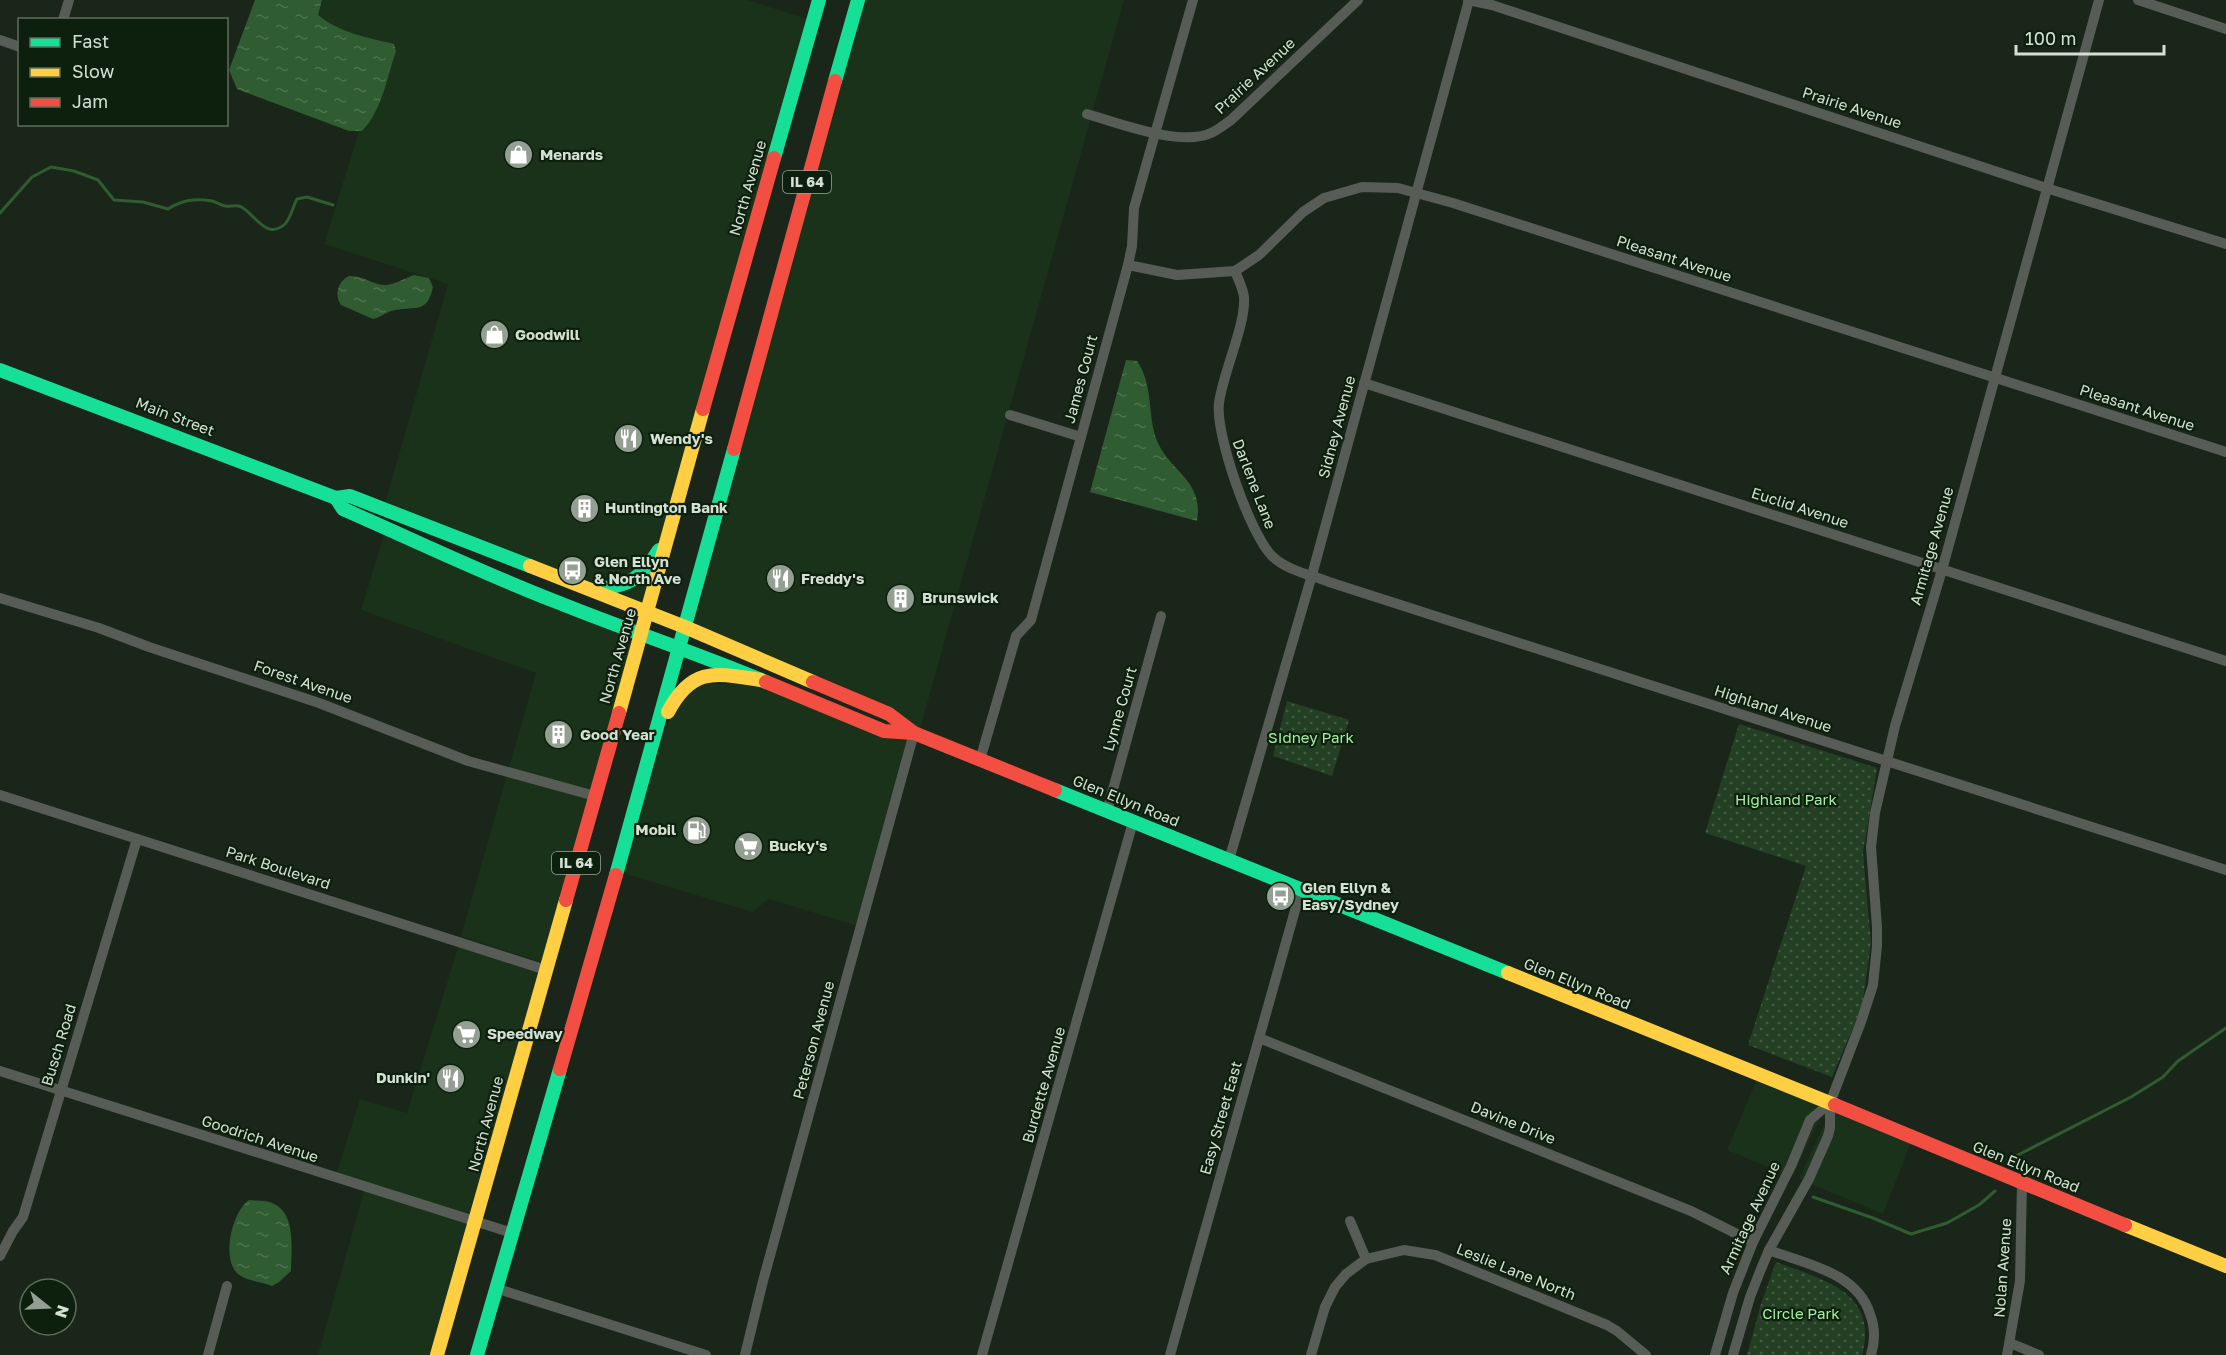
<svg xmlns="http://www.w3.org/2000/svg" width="2226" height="1355" font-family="'Golos Text',sans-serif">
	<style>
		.built { fill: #1a311a }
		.green { fill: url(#green-dots) }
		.water { fill: url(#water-ripples) }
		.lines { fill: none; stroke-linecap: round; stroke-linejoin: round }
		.stream { stroke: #2f5c30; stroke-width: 3 }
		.street { stroke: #575c57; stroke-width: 10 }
		.fast { stroke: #16e098; stroke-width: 14 }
		.slow { stroke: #ffcf43; stroke-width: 14 }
		.jam { stroke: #f24e42; stroke-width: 14 }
		.labels { text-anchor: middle; stroke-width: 4.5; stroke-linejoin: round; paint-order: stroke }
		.shield { fill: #0d200d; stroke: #98a698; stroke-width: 1.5 }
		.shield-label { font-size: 14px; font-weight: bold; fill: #d4e0d3 }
		.street-label { font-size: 15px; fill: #d4e0d3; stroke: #0d200d }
		.poi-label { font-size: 15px; font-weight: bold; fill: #d4e0d3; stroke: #0d200d; text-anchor: start }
		.park-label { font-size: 15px; fill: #a5eda4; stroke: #0d200d }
	</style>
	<defs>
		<pattern id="green-dots" width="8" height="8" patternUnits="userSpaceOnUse" patternTransform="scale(1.5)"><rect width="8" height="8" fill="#244024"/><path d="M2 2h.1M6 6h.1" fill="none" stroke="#435b43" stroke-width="1.8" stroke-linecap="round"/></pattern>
		<pattern id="water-ripples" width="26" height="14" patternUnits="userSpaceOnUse" patternTransform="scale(1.5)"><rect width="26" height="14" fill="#2f5c30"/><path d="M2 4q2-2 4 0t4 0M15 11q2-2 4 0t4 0" fill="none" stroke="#4c734d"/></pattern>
	</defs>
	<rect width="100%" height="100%" fill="#1a261a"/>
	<g class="built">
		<polygon points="320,0 748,0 807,19 643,606 385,503 448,284 324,244 381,61 308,34"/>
		<polygon points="863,0 1124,0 920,729 694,624"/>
		<polygon points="386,528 635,636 544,963 461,936 536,673 361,610"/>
		<polygon points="694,684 762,684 910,736 858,926 769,899 752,912 620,872 665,730 680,697"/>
		<polygon points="459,944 543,972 474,1218 336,1175 360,1099 407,1113"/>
		<polygon points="1757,1079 1825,1108 1792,1177 1727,1150"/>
		<polygon points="1832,1107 1912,1140 1883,1214 1799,1179"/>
		<polygon points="364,1191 471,1224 434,1355 318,1355"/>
	</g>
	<g class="green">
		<polygon points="1287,701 1349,720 1332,776 1273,756"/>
		<polygon points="1739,724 1877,768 1863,853 1871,943 1862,1007 1832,1077 1748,1045 1806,866 1705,833"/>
		<path d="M1776 1262C1823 1280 1879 1291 1862 1355H1747L1761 1304Z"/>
	</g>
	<g class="water">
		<path d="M255 0H322L318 15C338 32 368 38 394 44L396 51C387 77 382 111 362 131H349L237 89 229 70Z"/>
		<path d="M414 275 429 278 433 287C427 314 416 306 395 310 387 311 380 318 373 319L341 305C334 295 338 281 349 276 362 275 373 285 386 285 395 284 406 278 414 275Z"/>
		<path d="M1126 360 1137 361C1154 386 1147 416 1157 441 1171 473 1204 480 1197 521L1090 492Z"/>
		<path d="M249 1200C256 1201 266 1200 272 1203 297 1213 291 1250 291 1271L279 1282 272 1286C263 1282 248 1281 241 1276 219 1264 232 1211 249 1200Z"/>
	</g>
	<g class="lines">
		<g class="stream">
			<path d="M0 213 32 177 51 167 74 171 98 180 114 200 143 202 168 209C182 200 195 198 212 201 216 202 220 205 225 206 229 207 234 205 239 206 253 210 265 242 285 224 291 218 293 206 297 199L307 197 333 205"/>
			<polyline points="2010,1159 2131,1097 2163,1077 2178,1061 2226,1028"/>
			<polyline points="1813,1197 1873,1218 1911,1234 1947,1223 1979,1205 1995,1191"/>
		</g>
		<g class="street">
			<polyline points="1468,0 1492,5 2046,188 2226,244"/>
			<polyline points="2138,0 2226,29"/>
			<polyline points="63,20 69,0"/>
			<polyline points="0,40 20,47"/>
			<path d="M1087 114C1119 123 1180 147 1211 133 1218 130 1225 124 1231 120L1358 0"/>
			<polyline points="1128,265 1177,275 1235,271 1259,255 1303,212 1324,198 1362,187 1398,188 1453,203 2226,452"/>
			<path d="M1235 271C1238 279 1243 288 1244 297 1246 325 1223 372 1219 403 1215 434 1250 534 1272 556 1286 570 1311 575 1329 582L2226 870"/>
			<polyline points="1364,383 2226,661"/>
			<polyline points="1010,415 1081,437"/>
			<polyline points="0,598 99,628 149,647 319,703 468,761 595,796"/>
			<polyline points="980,760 1016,636 1031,620 1128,265 1132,246 1134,208 1193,0"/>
			<polyline points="0,795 546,970"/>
			<polyline points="1107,811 1161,616"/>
			<polyline points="1229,860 1312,575 1469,0"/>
			<polyline points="1259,1038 1691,1211 1753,1242"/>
			<polyline points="0,1071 512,1233"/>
			<polyline points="1350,1221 1366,1259"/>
			<path d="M1769 1250C1805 1264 1857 1272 1870 1314 1875 1327 1875 1342 1871 1355"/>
			<polyline points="0,1256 13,1231 23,1217 137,839"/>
			<polyline points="495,1288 706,1355"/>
			<polyline points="2010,1343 2039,1355"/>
			<polyline points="208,1355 227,1286"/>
			<polyline points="745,1355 763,1281 914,733"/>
			<polyline points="982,1355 1133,822"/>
			<polyline points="1170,1355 1301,889"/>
			<polyline points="1311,1355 1325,1307 1335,1287 1346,1274 1366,1259 1404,1250 1435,1255 1607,1325 1617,1331 1646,1355"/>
			<polyline points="1715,1355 1733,1293 1753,1242 1791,1166 1810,1120 1830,1103"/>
			<polyline points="1733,1355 1750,1297 1761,1269 1769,1250 1809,1179 1828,1136 1830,1128 1830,1103 1861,1022 1873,985 1877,946 1877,927 1871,847 1875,813 1895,726 1942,570 2099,0"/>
			<polyline points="2007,1355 2020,1281 2022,1183"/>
		</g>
		<g class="fast">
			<polyline points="835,81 858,0"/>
			<polyline points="774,158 819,0"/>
			<polyline points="0,370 336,498 350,496 530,566"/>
			<path d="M336 498 343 509C414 540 484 574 557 602 626 630 697 653 766 682"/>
			<path d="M593 590C629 585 640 581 659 550"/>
			<polyline points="1055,790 1508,973"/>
			<polyline points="616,875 734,449"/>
			<polyline points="477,1355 560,1069"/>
		</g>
		<g class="slow">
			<polyline points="530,566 685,627 813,682"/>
			<path d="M668 712C692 666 716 673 761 680"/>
			<polyline points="619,713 703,409"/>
			<polyline points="1508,973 1835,1105"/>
			<polyline points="2125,1225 2226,1266"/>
			<polyline points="437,1355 566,900"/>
		</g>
		<g class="jam">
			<polyline points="703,409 774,158"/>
			<polyline points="734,449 835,81"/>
			<polyline points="766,682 884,731 914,733"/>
			<polyline points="813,682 889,714 914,733 1055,790"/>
			<polyline points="566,900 619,713"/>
			<polyline points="560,1069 616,875"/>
			<polyline points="1835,1105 2125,1225"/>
		</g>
	</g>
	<defs>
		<symbol id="shop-disc" viewBox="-11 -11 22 22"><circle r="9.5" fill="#939f92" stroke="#0d200d"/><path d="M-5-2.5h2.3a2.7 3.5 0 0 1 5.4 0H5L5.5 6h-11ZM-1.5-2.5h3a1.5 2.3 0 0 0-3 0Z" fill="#fff"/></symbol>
		<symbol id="restaurant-disc" viewBox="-11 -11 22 22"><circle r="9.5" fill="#939f92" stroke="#0d200d"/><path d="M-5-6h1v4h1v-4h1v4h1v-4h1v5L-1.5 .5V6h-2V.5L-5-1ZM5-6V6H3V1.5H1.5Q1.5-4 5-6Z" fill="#fff"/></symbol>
		<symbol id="building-disc" viewBox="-11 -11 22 22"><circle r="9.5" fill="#939f92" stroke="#0d200d"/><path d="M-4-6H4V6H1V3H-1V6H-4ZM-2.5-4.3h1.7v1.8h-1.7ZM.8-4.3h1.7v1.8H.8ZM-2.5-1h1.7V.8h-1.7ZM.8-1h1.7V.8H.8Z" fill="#fff"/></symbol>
		<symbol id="bus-disc" viewBox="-11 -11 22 22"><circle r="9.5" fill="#939f92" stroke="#0d200d"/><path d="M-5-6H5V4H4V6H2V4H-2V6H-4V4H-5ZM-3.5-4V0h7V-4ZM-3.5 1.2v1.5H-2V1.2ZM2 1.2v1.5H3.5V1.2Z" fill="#fff"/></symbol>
		<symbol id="fuel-disc" viewBox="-11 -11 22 22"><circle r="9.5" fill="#939f92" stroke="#0d200d"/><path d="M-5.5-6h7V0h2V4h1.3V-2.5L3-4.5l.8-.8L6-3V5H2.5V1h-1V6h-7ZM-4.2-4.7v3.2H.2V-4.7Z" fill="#fff"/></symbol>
		<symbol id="supermarket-disc" viewBox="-11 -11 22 22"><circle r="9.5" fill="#939f92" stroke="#0d200d"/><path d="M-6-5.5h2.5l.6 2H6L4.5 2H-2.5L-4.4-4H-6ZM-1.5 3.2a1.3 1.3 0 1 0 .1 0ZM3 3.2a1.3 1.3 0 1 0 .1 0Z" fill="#fff"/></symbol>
	</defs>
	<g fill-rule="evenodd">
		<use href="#shop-disc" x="502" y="138" width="33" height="33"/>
		<use href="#shop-disc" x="478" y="318" width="33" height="33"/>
		<use href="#restaurant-disc" x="612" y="422" width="33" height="33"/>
		<use href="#building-disc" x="568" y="492" width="33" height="33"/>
		<use href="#bus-disc" x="556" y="554" width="33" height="33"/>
		<use href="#restaurant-disc" x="764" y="562" width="33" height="33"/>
		<use href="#building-disc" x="884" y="582" width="33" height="33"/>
		<use href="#building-disc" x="542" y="718" width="33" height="33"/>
		<use href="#fuel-disc" x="680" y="814" width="33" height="33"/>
		<use href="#supermarket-disc" x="732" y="830" width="33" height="33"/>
		<use href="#bus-disc" x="1264" y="880" width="33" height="33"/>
		<use href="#supermarket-disc" x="450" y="1018" width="33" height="33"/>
		<use href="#restaurant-disc" x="434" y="1062" width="33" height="33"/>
	</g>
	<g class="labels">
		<g class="shield">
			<rect x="783" y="171" width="48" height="22" rx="4.5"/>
			<rect x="552" y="852" width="48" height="22" rx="4.5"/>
		</g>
		<g class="shield-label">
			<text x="807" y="187">IL 64</text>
			<text x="576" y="868">IL 64</text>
		</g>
		<g class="street-label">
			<text transform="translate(1255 76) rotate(-43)" y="5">Prairie Avenue</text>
			<text transform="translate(1852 108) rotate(18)" y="5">Prairie Avenue</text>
			<text transform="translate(748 188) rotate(-74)" y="5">North Avenue</text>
			<text transform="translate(1674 259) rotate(18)" y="5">Pleasant Avenue</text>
			<text transform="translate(1081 379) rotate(-75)" y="5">James Court</text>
			<text transform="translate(2137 408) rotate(18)" y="5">Pleasant Avenue</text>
			<text transform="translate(175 417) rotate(21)" y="5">Main Street</text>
			<text transform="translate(1337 427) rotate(-75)" y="5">Sidney Avenue</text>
			<text transform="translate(1254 484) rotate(69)" y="5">Darlene Lane</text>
			<text transform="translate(1800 508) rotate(18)" y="5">Euclid Avenue</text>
			<text transform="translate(1932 546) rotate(-74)" y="5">Armitage Avenue</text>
			<text transform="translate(618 656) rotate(-74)" y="5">North Avenue</text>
			<text transform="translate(303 682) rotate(19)" y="5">Forest Avenue</text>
			<text transform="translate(1120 709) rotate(-74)" y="5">Lynne Court</text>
			<text transform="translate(1773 709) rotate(18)" y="5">Highland Avenue</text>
			<text transform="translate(1126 801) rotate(22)" y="5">Glen Ellyn Road</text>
			<text transform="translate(278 868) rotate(18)" y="5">Park Boulevard</text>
			<text transform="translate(1577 984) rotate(22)" y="5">Glen Ellyn Road</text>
			<text transform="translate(814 1040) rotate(-75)" y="5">Peterson Avenue</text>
			<text transform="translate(59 1045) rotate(-73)" y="5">Busch Road</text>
			<text transform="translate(1044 1085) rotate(-74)" y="5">Burdette Avenue</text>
			<text transform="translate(1221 1118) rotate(-74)" y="5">Easy Street East</text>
			<text transform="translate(1513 1123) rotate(22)" y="5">Davine Drive</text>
			<text transform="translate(486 1124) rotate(-75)" y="5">North Avenue</text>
			<text transform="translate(260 1139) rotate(18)" y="5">Goodrich Avenue</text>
			<text transform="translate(2026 1167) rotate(22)" y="5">Glen Ellyn Road</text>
			<text transform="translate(1750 1218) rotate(-65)" y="5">Armitage Avenue</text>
			<text transform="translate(2003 1268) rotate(-86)" y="5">Nolan Avenue</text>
			<text transform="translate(1516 1272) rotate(22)" y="5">Leslie Lane North</text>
		</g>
		<g class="poi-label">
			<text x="540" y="160">Menards</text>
			<text x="515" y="340">Goodwill</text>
			<text x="650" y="444">Wendy's</text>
			<text x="605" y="513">Huntington Bank</text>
			<text x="594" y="567">Glen Ellyn<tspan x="594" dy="17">&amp; North Ave</tspan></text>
			<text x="801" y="584">Freddy's</text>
			<text x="922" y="603">Brunswick</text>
			<text x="580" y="740">Good Year</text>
			<text x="676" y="835" text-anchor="end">Mobil</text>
			<text x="769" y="851">Bucky's</text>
			<text x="1302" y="893">Glen Ellyn &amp;<tspan x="1302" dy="17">Easy/Sydney</tspan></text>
			<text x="487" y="1039">Speedway</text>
			<text x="430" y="1083" text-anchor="end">Dunkin'</text>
		</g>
		<g class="park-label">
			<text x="1311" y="743">SIdney Park</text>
			<text x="1786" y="805">Highland Park</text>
			<text x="1801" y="1319">Circle Park</text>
		</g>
	</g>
	<rect x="18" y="18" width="210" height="108" fill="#0d200d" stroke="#5d6d5c" stroke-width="1.5"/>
	<rect x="30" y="38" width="30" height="9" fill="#16e098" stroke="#5d6d5c" stroke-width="1.5"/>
	<text x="72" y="48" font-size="18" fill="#d4e0d3">Fast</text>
	<rect x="30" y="68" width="30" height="9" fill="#ffcf43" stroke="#5d6d5c" stroke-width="1.5"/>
	<text x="72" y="78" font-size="18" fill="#d4e0d3">Slow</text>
	<rect x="30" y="98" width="30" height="9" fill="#f24e42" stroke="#5d6d5c" stroke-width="1.5"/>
	<text x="72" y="108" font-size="18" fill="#d4e0d3">Jam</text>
	<g transform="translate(48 1307) rotate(108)"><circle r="28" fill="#0d200d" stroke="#5d6d5c" stroke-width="1.5"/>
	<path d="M0-4.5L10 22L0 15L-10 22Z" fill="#939f92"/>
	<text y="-9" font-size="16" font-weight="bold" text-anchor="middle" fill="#d4e0d3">N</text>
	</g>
	<path d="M2016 45v9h148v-9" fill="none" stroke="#d4e0d3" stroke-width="3"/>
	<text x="2025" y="45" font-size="18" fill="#d4e0d3" stroke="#0d200d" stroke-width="4.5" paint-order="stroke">100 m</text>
</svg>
